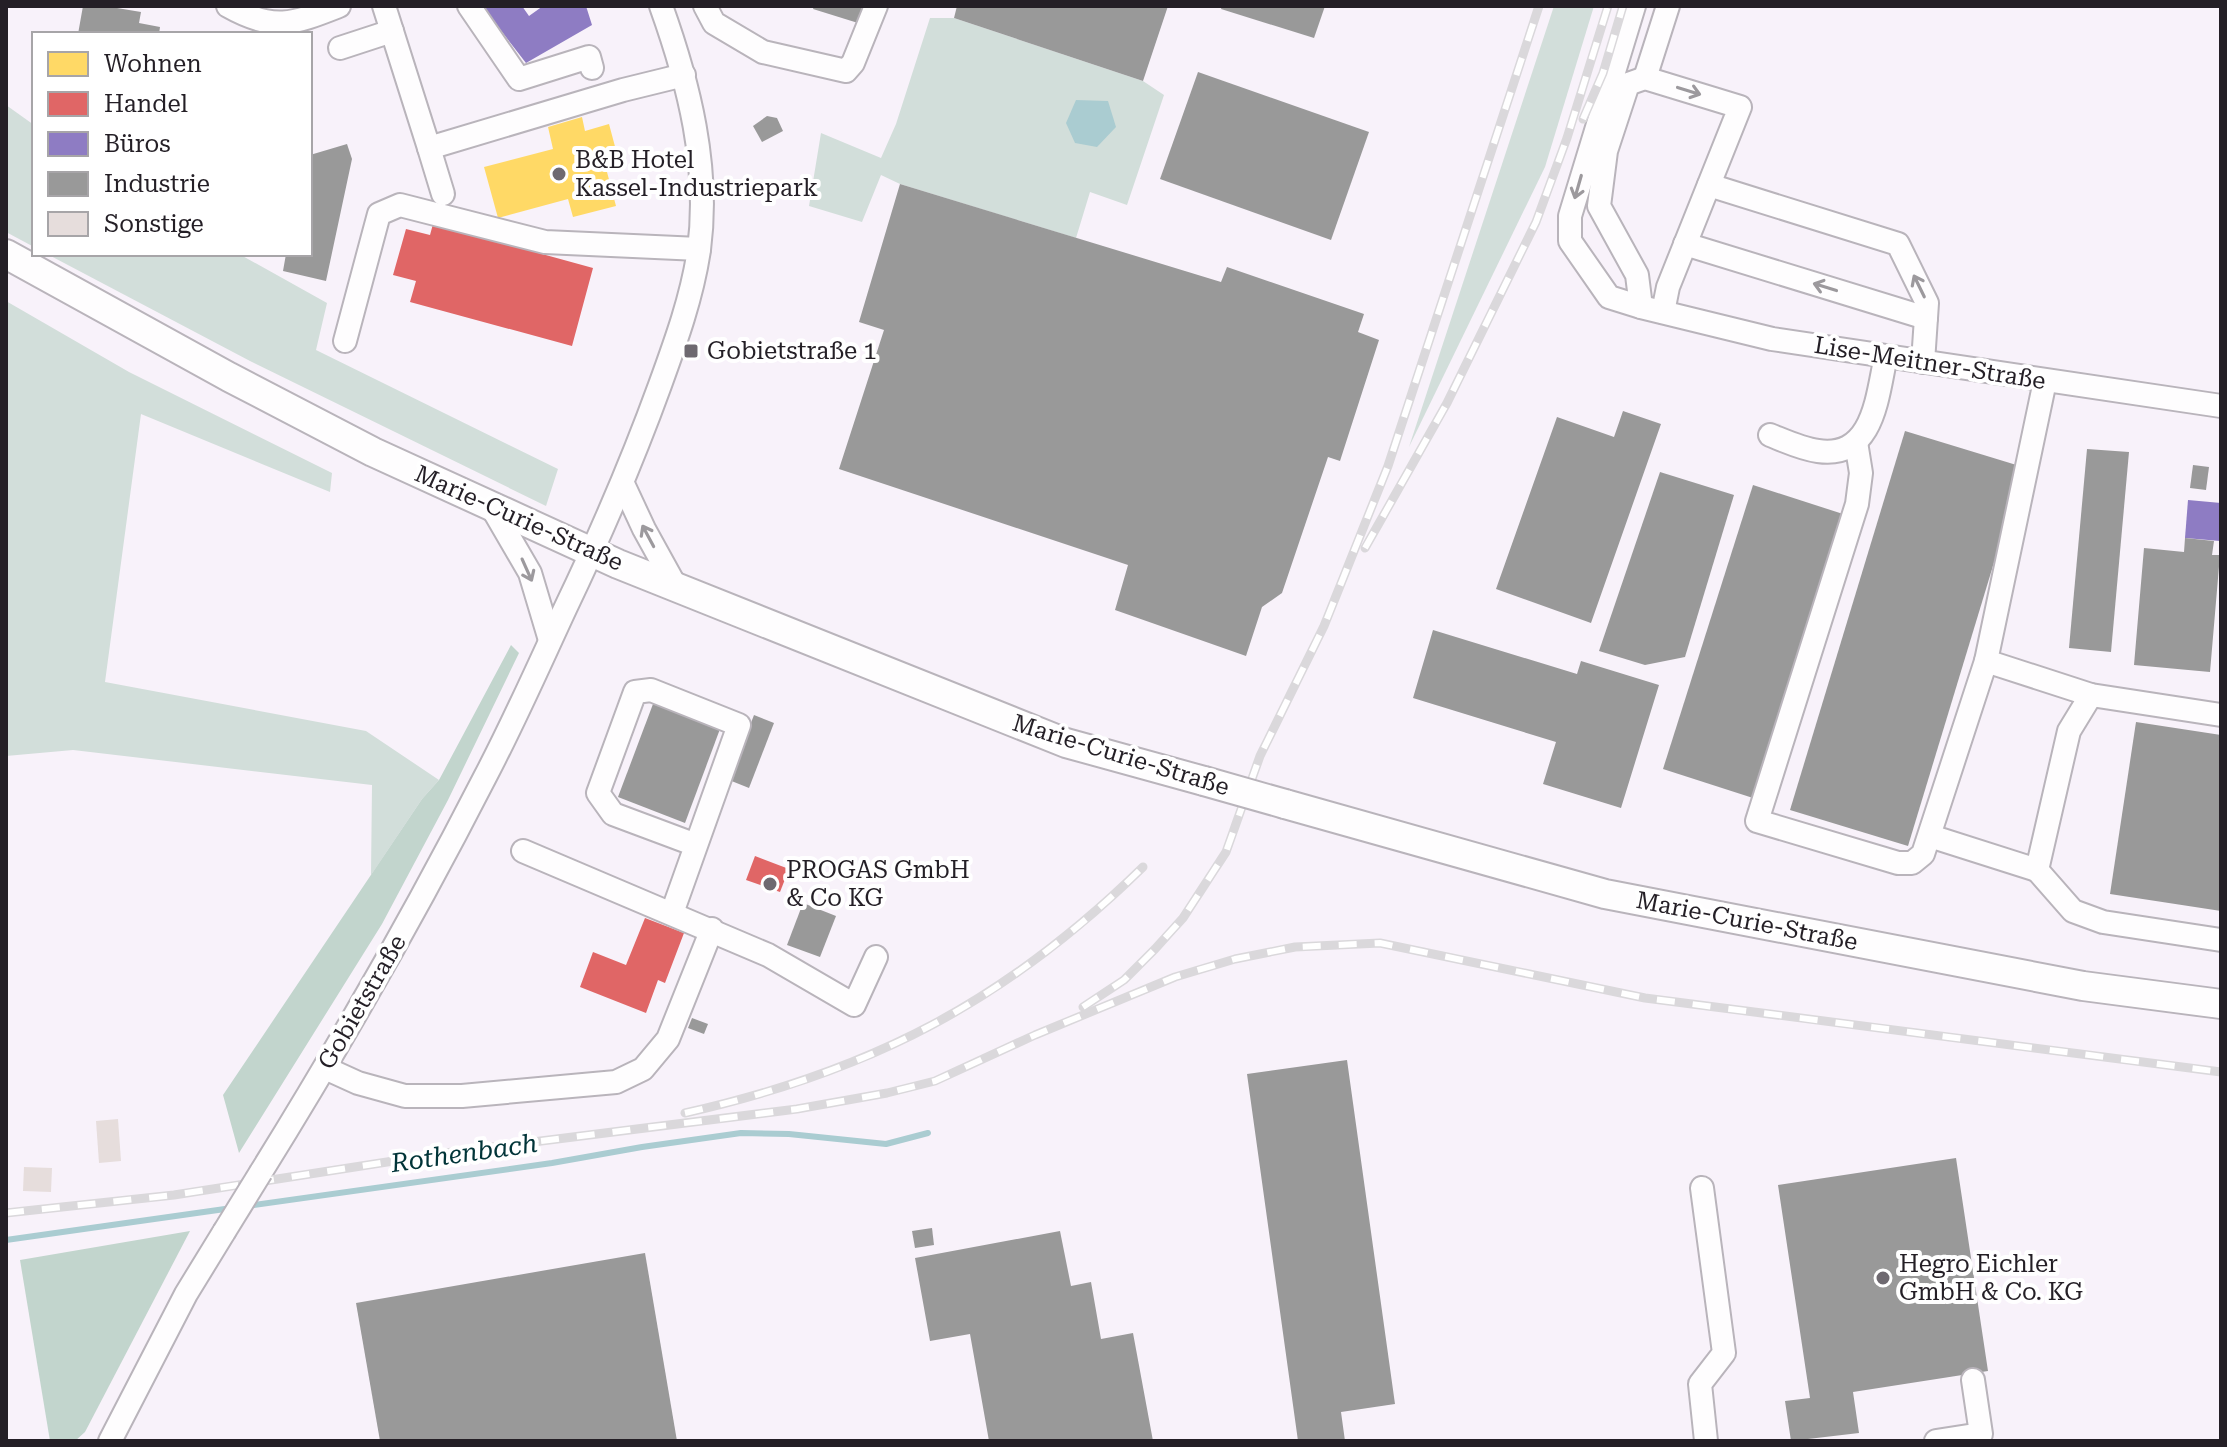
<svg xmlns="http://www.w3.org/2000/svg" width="2227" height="1447" font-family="'Roboto Serif',serif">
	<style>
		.green { fill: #d2deda }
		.forest { fill: #c2d5cd }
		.water { fill: #aaccd1 }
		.homes { fill: #ffd966 }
		.shops { fill: #e06666 }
		.offices { fill: #8e7cc3 }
		.industry { fill: #999 }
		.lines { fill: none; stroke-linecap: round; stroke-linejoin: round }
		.stream { stroke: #aaccd1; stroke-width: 6 }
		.building { fill: #e6dddc }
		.minor-casing { stroke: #b9b4bb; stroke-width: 26 }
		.major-casing { stroke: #b9b4bb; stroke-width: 32 }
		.minor { stroke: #fefdfe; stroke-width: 22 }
		.major { stroke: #fefdfe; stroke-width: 28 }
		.rail-casing { stroke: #dad8db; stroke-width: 9 }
		.rail { stroke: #fff; stroke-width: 6; stroke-dasharray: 18; stroke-linecap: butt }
		.minor-bridge-casing { stroke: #b9b4bb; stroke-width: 26; stroke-linecap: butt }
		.major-bridge-casing { stroke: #b9b4bb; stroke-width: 32; stroke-linecap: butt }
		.minor-bridge { stroke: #fefdfe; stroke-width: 22 }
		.major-bridge { stroke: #fefdfe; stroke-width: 28 }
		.oneway { stroke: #9c999d }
		.poi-dot { fill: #6e6970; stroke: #fff; stroke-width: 3 }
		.labels { text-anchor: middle; stroke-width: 8; stroke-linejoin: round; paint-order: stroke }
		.poi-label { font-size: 24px; fill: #241f26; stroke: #fff; text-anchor: start }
		.street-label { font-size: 24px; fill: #241f26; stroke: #fff }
		.water-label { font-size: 26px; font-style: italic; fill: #013438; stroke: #fff }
	</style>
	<rect width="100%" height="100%" fill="#f8f2fa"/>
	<g class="green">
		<polygon points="1554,6 1594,6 1545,167 1409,447"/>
		<polygon points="930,18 954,18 1143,81 1164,95 1127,205 1090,192 1076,238 900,184 881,175 862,222 809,206 821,133 881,158 896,124"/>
		<polygon points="6,105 34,125 34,247 6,232"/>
		<polygon points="47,254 239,254 327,303 316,350 558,469 546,506 250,361"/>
		<polygon points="6,301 129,372 332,473 330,492 141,414 105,682 366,731 439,780 422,799 371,875 372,785 73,750 6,756"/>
	</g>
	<g class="forest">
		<polygon points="511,645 519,653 448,800 382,924 239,1153 223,1095 422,799 439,780"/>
		<polygon points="190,1231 85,1432 75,1441 50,1441 20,1260"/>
	</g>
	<polygon class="water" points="1076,100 1108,101 1116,127 1097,147 1075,143 1066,123"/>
	<polygon class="homes" points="582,117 585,131 609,124 621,169 607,172 616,206 573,217 568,199 498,218 484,167 553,149 548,127"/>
	<g class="shops">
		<polygon points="433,224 593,268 572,346 410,302 416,281 393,275 406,229 430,235"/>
		<polygon points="755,856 789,869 780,892 746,880"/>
		<polygon points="645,918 684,933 665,983 658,980 646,1013 580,987 593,952 626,965"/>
	</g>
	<g class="offices">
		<polygon points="482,6 522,6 529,16 543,6 586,6 592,25 526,63"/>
		<polygon points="2188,500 2221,503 2220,541 2185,538"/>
	</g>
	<g class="industry">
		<polygon points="83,6 105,6 141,12 139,23 160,27 159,34 78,34"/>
		<polygon points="814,6 863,6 858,23 813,9"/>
		<polygon points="957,6 1168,6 1143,81 954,18"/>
		<polygon points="1222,6 1325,6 1314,38 1221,9"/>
		<polygon points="1198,72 1369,132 1331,240 1160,179"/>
		<polygon points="767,116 777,118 783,131 762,142 753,126"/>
		<polygon points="347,144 352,159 326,281 283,271 286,254 310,254 310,155"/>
		<polygon points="900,184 1221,282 1227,267 1364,314 1358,332 1379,340 1340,461 1328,457 1282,593 1262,607 1246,656 1115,610 1128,565 839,469 884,330 859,322"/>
		<polygon points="1623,411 1661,424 1591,623 1496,589 1557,417 1614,437"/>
		<polygon points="1905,431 2023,467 1908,846 1790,810"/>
		<polygon points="2087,449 2129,452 2111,652 2069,648"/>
		<polygon points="2193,465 2209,467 2206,490 2190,488"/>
		<polygon points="1660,472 1734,495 1685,657 1645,665 1599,651"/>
		<polygon points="1753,485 1843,514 1753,798 1663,769"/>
		<polygon points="2185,538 2214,541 2212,555 2220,555 2210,672 2134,665 2144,548 2184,552"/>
		<polygon points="1433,630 1577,674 1581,661 1659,685 1621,808 1543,784 1556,742 1413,698"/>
		<polygon points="653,704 720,729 685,823 618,797"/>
		<polygon points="754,715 774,723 749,788 729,780"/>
		<polygon points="2136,722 2221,735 2221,911 2110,894"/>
		<polygon points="803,903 836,916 820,957 787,945"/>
		<polygon points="692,1018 708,1024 704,1034 688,1028"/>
		<polygon points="1347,1060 1395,1404 1341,1412 1345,1441 1298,1441 1247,1074"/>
		<polygon points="1956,1158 1988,1371 1853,1392 1859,1433 1791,1441 1785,1401 1810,1398 1778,1185"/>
		<polygon points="932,1228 934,1245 915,1248 912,1231"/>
		<polygon points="1060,1231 1071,1286 1091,1282 1101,1339 1133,1333 1153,1441 989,1441 970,1334 930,1341 915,1258"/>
		<polygon points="645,1253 677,1441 380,1441 356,1303"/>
	</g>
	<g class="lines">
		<g class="stream">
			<polyline points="247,1206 552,1163 642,1147 741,1133 789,1134 886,1144 928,1133"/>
			<polyline points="6,1240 232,1208"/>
		</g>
	</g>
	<g class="building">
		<polygon points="118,1119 121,1161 99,1163 96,1121"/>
		<polygon points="24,1167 52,1168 51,1192 23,1191"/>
	</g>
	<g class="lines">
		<defs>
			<g id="minor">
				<path d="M228 6C274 32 293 24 339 6"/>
				<polyline points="384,6 429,148 623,90 684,75"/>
				<polyline points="469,6 519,79 589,57 592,68"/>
				<polyline points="705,6 714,23 763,52 846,71 853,63 876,6"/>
				<polyline points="1634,6 1570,216 1570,241 1609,297 1641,307 1772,339 2221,406"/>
				<polyline points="340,48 392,31"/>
				<polyline points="1645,78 1668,6"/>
				<polyline points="429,148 443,194"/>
				<polyline points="1709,185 1898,244 1927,303 1923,362"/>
				<polyline points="1685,244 1926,318"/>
				<polyline points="1641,307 1637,275 1599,206 1606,151 1628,84 1645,78 1740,107 1668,287 1663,312"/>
				<polyline points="345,341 379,214 400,205 545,242 699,249"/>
				<polyline points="2045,381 1986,661 2091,695 2221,715"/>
				<path d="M1770 435C1785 441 1802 449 1818 451 1874 459 1877 396 1886 356"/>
				<polyline points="1856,442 1861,473 1857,504 1757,821 1898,863 1912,863 1923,854 1986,661"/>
				<polyline points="623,484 644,529 676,587"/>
				<polyline points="491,506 530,573 550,640"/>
				<polyline points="1930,836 2037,870 2069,731 2091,695"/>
				<polyline points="523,851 768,955 854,1005 876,957"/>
				<polyline points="2037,870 2073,911 2103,922 2221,940"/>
				<polyline points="672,913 739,725 651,690 635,692 598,793 613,814 696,845"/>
				<polyline points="325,1068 358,1083 405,1096 462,1096 616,1082 643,1069 668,1039 712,929"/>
				<path d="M261 1172C341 1043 416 912 485 777 514 722 539 665 565 609 600 536 632 462 660 385 676 341 692 297 699 250 710 167 689 84 661 6"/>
				<polyline points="1702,1188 1724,1353 1700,1384 1706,1441"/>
				<polyline points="110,1441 186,1294 224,1232"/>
				<polyline points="1936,1441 1981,1434 1973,1380"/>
			</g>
			<g id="major">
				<polyline points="6,254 229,377 373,452 618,564 1066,743 1204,781"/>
				<polyline points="1285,804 1605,894 2083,986 2221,1004"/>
			</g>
		</defs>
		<use href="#minor" class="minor-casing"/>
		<use href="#major" class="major-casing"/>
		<use href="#minor" class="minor"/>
		<use href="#major" class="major"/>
		<defs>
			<g id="rail">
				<polyline points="1583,119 1603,73 1623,6"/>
				<polyline points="1365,548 1447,403 1536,222 1567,138 1608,6"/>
				<polyline points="1083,1007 1124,980 1155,949 1183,918 1226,852 1260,756 1324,626 1388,466 1539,6"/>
				<path d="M685 1113C872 1071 1006 1001 1143 867"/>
				<polyline points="6,1213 174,1195 445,1153 797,1109 887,1093 935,1081 1035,1035 1175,977 1235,959 1295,947 1380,943 1645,998 2221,1072"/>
			</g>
		</defs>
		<use href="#rail" class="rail-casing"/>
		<use href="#rail" class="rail"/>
		<defs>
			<polyline id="minor-bridge" points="224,1232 261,1172"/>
			<polyline id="major-bridge" points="1204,781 1285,804"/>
		</defs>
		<use href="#minor-bridge" class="minor-bridge-casing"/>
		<use href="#major-bridge" class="major-bridge-casing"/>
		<use href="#minor-bridge" class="minor-bridge"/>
		<use href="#major-bridge" class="major-bridge"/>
	</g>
	<defs><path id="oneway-shaft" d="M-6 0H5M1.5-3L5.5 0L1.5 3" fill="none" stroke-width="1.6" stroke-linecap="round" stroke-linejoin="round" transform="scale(2)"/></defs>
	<g class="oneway">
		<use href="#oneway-shaft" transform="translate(1689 91) rotate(17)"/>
		<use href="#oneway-shaft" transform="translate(1578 187) rotate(106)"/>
		<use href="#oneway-shaft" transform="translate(1919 286) rotate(-116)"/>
		<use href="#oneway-shaft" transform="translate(1825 287) rotate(-163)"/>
		<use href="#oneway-shaft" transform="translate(648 536) rotate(-118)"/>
		<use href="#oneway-shaft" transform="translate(527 570) rotate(66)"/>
	</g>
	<g class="poi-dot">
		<circle cx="559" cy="174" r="8"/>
		<rect x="683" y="343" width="16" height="16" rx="4"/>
		<circle cx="770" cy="884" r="8"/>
		<circle cx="1883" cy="1278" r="8"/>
	</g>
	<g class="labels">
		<g class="poi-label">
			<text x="575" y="168">B&amp;B Hotel<tspan x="575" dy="28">Kassel-Industriepark</tspan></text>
			<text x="707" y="359">Gobietstraße 1</text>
			<text x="786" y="878">PROGAS GmbH<tspan x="786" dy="28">&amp; Co KG</tspan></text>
			<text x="1899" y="1272">Hegro Eichler<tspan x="1899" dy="28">GmbH &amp; Co. KG</tspan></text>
		</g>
		<g class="street-label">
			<text transform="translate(1930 363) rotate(9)" y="8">Lise-Meitner-Straße</text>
			<text transform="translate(519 518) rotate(24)" y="8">Marie-Curie-Straße</text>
			<text transform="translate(1121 755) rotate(17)" y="8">Marie-Curie-Straße</text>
			<text transform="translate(1747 921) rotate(11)" y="8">Marie-Curie-Straße</text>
			<text transform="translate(362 1002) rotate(-60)" y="8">Gobietstraße</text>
		</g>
		<g class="water-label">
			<text transform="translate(464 1153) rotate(-8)" y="9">Rothenbach</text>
		</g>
	</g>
	<rect width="2227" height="1447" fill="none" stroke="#241f26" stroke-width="16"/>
	<rect x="32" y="32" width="280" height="224" fill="#ffffff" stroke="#a7a5a8" stroke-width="2"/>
	<rect x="48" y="52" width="40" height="24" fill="#ffd966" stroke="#a7a5a8" stroke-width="2"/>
	<text x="104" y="72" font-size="24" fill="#241f26">Wohnen</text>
	<rect x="48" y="92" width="40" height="24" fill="#e06666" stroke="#a7a5a8" stroke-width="2"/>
	<text x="104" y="112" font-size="24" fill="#241f26">Handel</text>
	<rect x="48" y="132" width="40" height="24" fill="#8e7cc3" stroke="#a7a5a8" stroke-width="2"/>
	<text x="104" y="152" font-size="24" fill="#241f26">Büros</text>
	<rect x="48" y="172" width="40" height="24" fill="#999999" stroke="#a7a5a8" stroke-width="2"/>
	<text x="104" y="192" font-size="24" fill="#241f26">Industrie</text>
	<rect x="48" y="212" width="40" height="24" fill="#e6dddc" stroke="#a7a5a8" stroke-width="2"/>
	<text x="104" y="232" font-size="24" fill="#241f26">Sonstige</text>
</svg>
